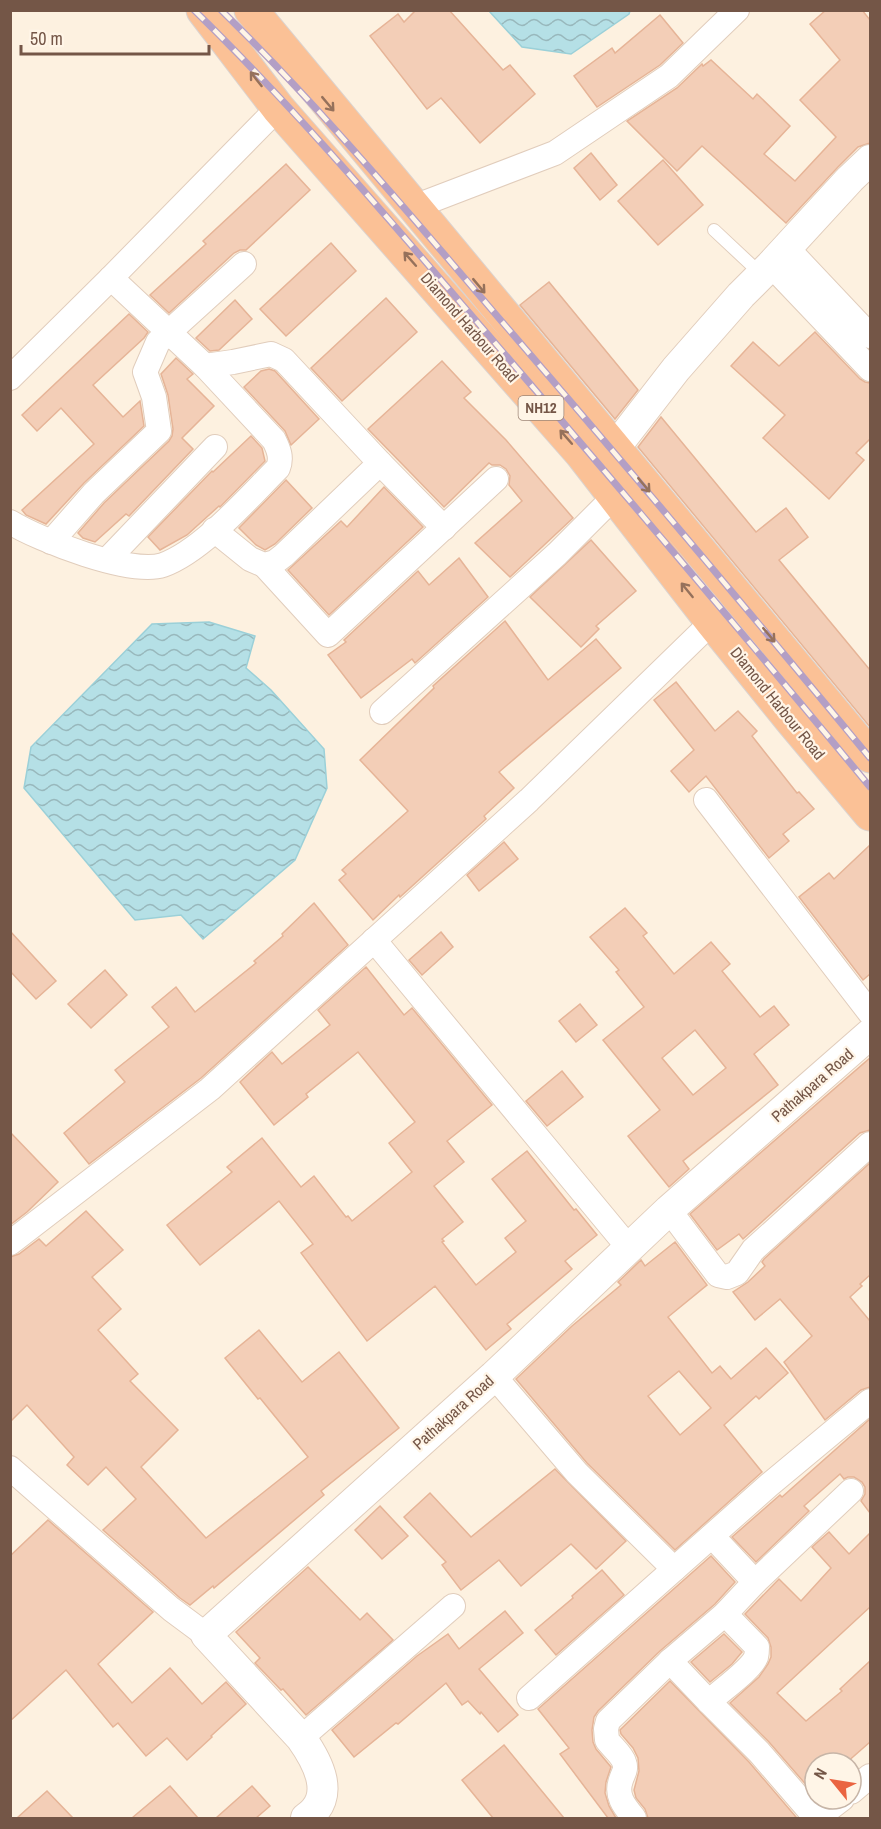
<svg xmlns="http://www.w3.org/2000/svg" width="881" height="1829" font-family="'Archivo Narrow',sans-serif">
	<style>
		.water { fill: url(#water-waves); stroke: #9bd0d8; stroke-width: 1.5 }
		.building { fill: #f3ceb7; stroke: #e6b497; stroke-width: 1.5; fill-rule: evenodd }
		.lines { fill: none; stroke-linecap: round; stroke-linejoin: round }
		.service-casing { stroke: #e1cdbc; stroke-width: 14 }
		.minor-casing { stroke: #e1cdbc; stroke-width: 26 }
		.tertiary-casing { stroke: #e1cdbc; stroke-width: 32 }
		.trunk-casing { stroke: #dbd3cf; stroke-width: 35 }
		.service { stroke: #fff; stroke-width: 12 }
		.minor { stroke: #fff; stroke-width: 24 }
		.tertiary { stroke: #fff; stroke-width: 30 }
		.trunk { stroke: #fbc196; stroke-width: 33 }
		.rail-casing { stroke: #b39fc5; stroke-width: 7 }
		.rail { stroke: #fff5e7; stroke-width: 4.5; stroke-dasharray: 14; stroke-linecap: butt }
		.oneway { stroke: #96715b }
		.labels { text-anchor: middle; stroke-width: 4.5; stroke-linejoin: round; paint-order: stroke }
		.shield { fill: #fff5e7; stroke: #9e8677; stroke-width: 1.5 }
		.shield-label { font-size: 15px; font-weight: bold; fill: #745647 }
		.street-label { font-size: 16px; fill: #745647; stroke: #fff5e7 }
	</style>
	<defs>
		<pattern id="water-waves" width="16" height="10" patternUnits="userSpaceOnUse" patternTransform="scale(1.5)"><rect width="16" height="10" fill="#b5e0e6"/><path d="M0 5q4-4 8 0t8 0" fill="none" stroke="#98b8bc"/></pattern>
	</defs>
	<rect width="100%" height="100%" fill="#fdf1e0"/>
	<g class="water">
		<polygon points="489,11 630,11 629,14 571,54 522,47"/>
		<polygon points="209,622 255,636 246,668 271,690 324,749 327,788 295,860 203,939 181,915 135,920 24,788 31,747 152,624"/>
	</g>
	<g class="building">
		<polygon points="416,10 449,10 503,70 510,65 535,94 480,143 441,98 427,109 370,36 398,14 404,22"/>
		<polygon points="826,10 862,10 870,20 870,143 858,147 838,167 786,223 702,146 677,171 627,121 677,88 702,64 703,66 711,60 753,99 757,94 790,126 764,154 795,181 836,137 800,100 840,60 810,24"/>
		<polygon points="660,15 683,43 660,65 597,107 574,76 612,48 615,53"/>
		<polygon points="591,153 617,185 600,200 574,168"/>
		<polygon points="663,160 703,205 658,245 618,201"/>
		<polygon points="286,164 310,190 246,250 240,250 234,253 169,313 150,295 206,244 203,241"/>
		<polygon points="331,243 356,271 286,336 260,309"/>
		<polygon points="549,282 638,390 615,419 520,305"/>
		<polygon points="386,298 417,332 342,401 311,368"/>
		<polygon points="235,300 252,319 219,350 210,351 196,338"/>
		<polygon points="129,314 148,332 144,338 93,385 123,417 140,401 144,426 84,483 46,524 26,515 22,510 94,444 61,408 37,431 22,415"/>
		<polygon points="815,332 860,379 865,382 870,383 870,439 856,453 864,460 829,499 763,438 785,415 731,366 753,342 779,366"/>
		<polygon points="176,358 193,374 187,379 214,406 182,438 193,449 129,516 126,514 95,542 83,538 78,533 104,503 169,441 172,436 173,429 168,395 161,374"/>
		<polygon points="442,361 471,392 464,398 506,440 573,518 510,577 475,543 522,501 509,485 510,476 506,469 500,465 492,465 489,463 444,507 368,429"/>
		<polygon points="269,369 275,371 319,419 291,445 285,431 244,387 261,371"/>
		<polygon points="661,417 756,532 786,508 808,537 779,560 870,670 870,727 638,447"/>
		<polygon points="251,436 262,448 265,461 220,507 219,506 187,535 160,550 148,537 212,471 213,472"/>
		<polygon points="286,480 312,508 275,544 265,550 256,545 239,528"/>
		<polygon points="384,487 423,527 329,615 288,570 341,521 347,527"/>
		<polygon points="591,540 636,591 596,626 599,629 581,647 530,597"/>
		<polygon points="459,558 488,597 415,663 412,659 361,698 328,655 346,642 344,640 418,571 429,585"/>
		<polygon points="505,621 548,680 596,639 621,668 499,772 514,788 484,816 486,819 400,897 399,895 373,920 339,880 346,874 342,870 408,811 360,760 434,688 433,686"/>
		<polygon points="676,682 715,731 738,711 757,731 752,736 797,793 799,792 814,809 783,834 789,841 769,858 706,776 689,792 671,771 694,750 654,700"/>
		<polygon points="504,842 518,859 479,891 467,875"/>
		<polygon points="870,845 870,974 863,980 799,897 829,873 834,879"/>
		<polygon points="314,903 348,945 201,1078 89,1164 64,1133 125,1082 115,1070 169,1027 152,1007 176,987 195,1012 256,963 254,961 283,936 282,934"/>
		<path d="M625 908 647 933 643 936 674 974 711 942 730 964 722 971 760 1017 774 1006 789 1025 754 1054 778 1085 683 1161 689 1169 669 1187 628 1136 660 1110 603 1040 644 1007 616 972 619 970 590 937ZM695 1030 726 1068 693 1095 662 1058Z"/>
		<polygon points="10,931 56,981 36,999 10,971"/>
		<polygon points="441,932 453,947 422,975 409,960"/>
		<polygon points="366,967 404,1015 412,1008 492,1105 447,1141 464,1162 434,1186 463,1222 442,1239 444,1241 442,1242 476,1285 516,1252 505,1238 526,1221 492,1179 527,1151 574,1210 576,1209 597,1235 565,1261 572,1269 507,1324 511,1329 486,1350 435,1286 367,1341 301,1253 313,1244 279,1201 200,1265 167,1225 232,1172 227,1167 262,1138 301,1187 314,1176 346,1217 348,1216 352,1221 412,1172 389,1143 415,1122 358,1052 306,1094 308,1097 274,1125 240,1082 272,1052 282,1064 330,1025 318,1010"/>
		<polygon points="105,970 127,995 91,1028 68,1004"/>
		<polygon points="580,1004 597,1025 576,1042 559,1021"/>
		<polygon points="870,1058 870,1130 860,1133 743,1239 739,1234 717,1250 690,1214"/>
		<polygon points="562,1071 583,1097 547,1126 526,1101"/>
		<polygon points="10,1132 58,1182 27,1212 10,1225"/>
		<polygon points="870,1163 870,1275 860,1284 862,1286 850,1297 870,1321 870,1387 861,1390 825,1420 784,1362 812,1336 780,1299 755,1320 733,1292 748,1282 765,1266 762,1262 764,1259"/>
		<polygon points="86,1211 123,1250 92,1277 121,1309 98,1330 138,1374 130,1381 178,1430 141,1467 206,1538 308,1457 260,1398 258,1399 225,1358 259,1330 302,1382 339,1352 399,1428 321,1491 324,1495 214,1588 213,1586 190,1605 180,1598 103,1530 136,1499 106,1467 88,1485 67,1465 74,1457 27,1405 10,1422 10,1257 19,1254 39,1239 46,1246"/>
		<path d="M675 1242 707 1285 668 1317 712 1373 720 1366 731 1379 766 1348 788 1373 759 1399 756 1396 724 1425 762 1472 675 1550 587 1463 516 1379 572 1326 621 1285 618 1282 641 1260 645 1266ZM679 1371 711 1408 680 1435 648 1396Z"/>
		<polygon points="870,1419 870,1513 861,1501 865,1494 865,1487 862,1482 854,1477 848,1477 844,1479 840,1474 804,1506 809,1511 756,1562 732,1537 780,1495 782,1497"/>
		<polygon points="555,1469 626,1541 596,1569 571,1544 521,1586 499,1560 461,1590 442,1565 446,1562 404,1517 430,1493 471,1537"/>
		<polygon points="380,1506 408,1536 382,1559 355,1530"/>
		<polygon points="48,1520 153,1612 98,1664 132,1703 170,1668 202,1704 226,1682 246,1704 211,1736 212,1737 187,1760 167,1738 146,1756 118,1723 113,1727 66,1670 10,1721 10,1556"/>
		<polygon points="829,1532 849,1554 870,1533 870,1607 777,1693 806,1721 842,1691 840,1689 870,1661 870,1742 846,1763 815,1763 815,1795 769,1742 730,1703 759,1677 768,1664 771,1657 771,1647 768,1638 745,1614 779,1579 801,1601 831,1568 812,1547"/>
		<polygon points="711,1556 735,1582 715,1604 660,1651 598,1711 594,1717 592,1730 593,1742 596,1749 611,1767 606,1782 605,1793 609,1806 616,1818 608,1818 560,1754 569,1748 538,1709"/>
		<polygon points="308,1567 360,1620 367,1613 393,1640 306,1715 283,1689 281,1690 255,1663 260,1658 236,1632"/>
		<polygon points="602,1570 624,1595 556,1655 535,1630 573,1598 572,1596"/>
		<polygon points="505,1611 523,1633 479,1669 518,1715 498,1732 481,1712 480,1714 468,1701 462,1705 446,1683 398,1724 396,1723 354,1757 332,1730 417,1656 448,1634 459,1649"/>
		<polygon points="724,1634 742,1652 732,1664 710,1682 691,1662"/>
		<polygon points="670,1681 749,1762 796,1817 794,1818 648,1818 645,1809 636,1798 634,1790 639,1771 638,1758 633,1748 621,1734 620,1730"/>
		<polygon points="504,1745 564,1818 493,1818 462,1780"/>
		<polygon points="170,1786 198,1818 132,1818"/>
		<polygon points="252,1786 270,1806 256,1818 216,1818"/>
		<polygon points="47,1791 73,1818 17,1818"/>
	</g>
	<g class="lines">
		<defs>
			<polyline id="service" points="714,230 761,274"/>
			<g id="minor">
				<polyline points="414,207 555,153 669,76 737,10"/>
				<polyline points="787,248 870,336"/>
				<polyline points="771,265 870,369"/>
				<polyline points="205,366 233,362 271,354 284,360 380,463 284,555 275,562 264,565 250,559 214,530"/>
				<polyline points="10,378 111,278 278,108"/>
				<polyline points="380,463 444,528"/>
				<path d="M10 522C39 540 131 576 163 565 202 551 248 498 278 468 282 458 279 450 274 440L205 366 111 278"/>
				<polyline points="51,542 94,493 159,431 154,397 145,372 158,342 244,264"/>
				<polyline points="107,560 215,447"/>
				<polyline points="264,565 328,635 496,479"/>
				<polyline points="382,712 557,554 614,497"/>
				<polyline points="706,800 870,1013"/>
				<polyline points="374,940 629,1248"/>
				<polyline points="669,1210 718,1275 727,1277 737,1273 753,1250 870,1144"/>
				<polyline points="10,1243 210,1089 529,800 712,622"/>
				<polyline points="494,1376 577,1473 674,1569"/>
				<polyline points="10,1468 171,1609 206,1635"/>
				<polyline points="712,1536 755,1582"/>
				<path d="M725 1614 757 1647C757 1652 757 1653 756 1657 751 1670 720 1691 709 1702L759 1752 816 1818"/>
				<polyline points="670,1661 709,1702"/>
				<polyline points="529,1698 769,1485 870,1401"/>
				<polyline points="301,1738 453,1606"/>
				<polyline points="851,1792 870,1776"/>
				<path d="M634 1818C625 1807 615 1796 621 1780 623 1773 627 1770 624 1762 622 1755 612 1747 607 1740L606 1729 608 1721 670 1661 725 1614 755 1582 851 1491"/>
				<polyline points="817,1818 842,1799"/>
			</g>
			<g id="tertiary">
				<polyline points="614,449 676,369 741,295 771,265 850,179 870,160"/>
				<path d="M306 1818C337 1797 318 1762 301 1738L206 1635 494 1376 669 1210 870 1034"/>
			</g>
			<g id="trunk">
				<polyline points="203,10 278,108 581,453 712,622 792,721 870,814"/>
				<polyline points="251,10 870,756"/>
			</g>
		</defs>
		<use href="#service" class="service-casing"/>
		<use href="#minor" class="minor-casing"/>
		<use href="#tertiary" class="tertiary-casing"/>
		<use href="#trunk" class="trunk-casing"/>
		<use href="#service" class="service"/>
		<use href="#minor" class="minor"/>
		<use href="#tertiary" class="tertiary"/>
		<use href="#trunk" class="trunk"/>
		<defs>
			<g id="rail">
				<path d="M194 10C302 115 398 230 496 344 622 491 747 638 870 787"/>
				<path d="M221 10C322 109 412 217 504 324 628 468 750 612 870 758"/>
			</g>
		</defs>
		<use href="#rail" class="rail-casing"/>
		<use href="#rail" class="rail"/>
	</g>
	<defs><path id="oneway-shaft" d="M-6 0H5M1.5-3L5.5 0L1.5 3" fill="none" stroke-width="1.6" stroke-linecap="round" stroke-linejoin="round" transform="scale(1.5)"/></defs>
	<g class="oneway">
		<use href="#oneway-shaft" transform="translate(256 79) rotate(-128)"/>
		<use href="#oneway-shaft" transform="translate(328 104) rotate(50)"/>
		<use href="#oneway-shaft" transform="translate(410 259) rotate(-131)"/>
		<use href="#oneway-shaft" transform="translate(479 286) rotate(50)"/>
		<use href="#oneway-shaft" transform="translate(566 437) rotate(-131)"/>
		<use href="#oneway-shaft" transform="translate(644 485) rotate(50)"/>
		<use href="#oneway-shaft" transform="translate(687 590) rotate(-129)"/>
		<use href="#oneway-shaft" transform="translate(769 635) rotate(50)"/>
	</g>
	<g class="labels">
		<rect class="shield" x="518.5" y="396" width="45" height="24" rx="4.5"/>
		<g class="shield-label">
			<text x="541" y="413">NH12</text>
		</g>
		<g class="street-label">
			<text transform="translate(470 327) rotate(49)" y="6">Diamond Harbour Road</text>
			<text transform="translate(778 703) rotate(51)" y="6">Diamond Harbour Road</text>
			<text transform="translate(812 1085) rotate(-41)" y="6">Pathakpara Road</text>
			<text transform="translate(453 1412) rotate(-42)" y="6">Pathakpara Road</text>
		</g>
	</g>
	<rect width="881" height="1829" fill="none" stroke="#745647" stroke-width="24"/>
	<g transform="translate(833 1781) rotate(300)"><circle r="28" fill="#fff5e7" stroke="#c7b5a7" stroke-width="1.5"/>
	<path d="M0-4.5L10 22L0 15L-10 22Z" fill="#ea6441"/>
	<text y="-9" font-size="16" font-weight="bold" text-anchor="middle" fill="#745647">N</text>
	</g>
	<path d="M21 45v9h188v-9" fill="none" stroke="#745647" stroke-width="3"/>
	<text x="30" y="45" font-size="18" fill="#745647" stroke="#fff5e7" stroke-width="4.5" paint-order="stroke">50 m</text>
</svg>
